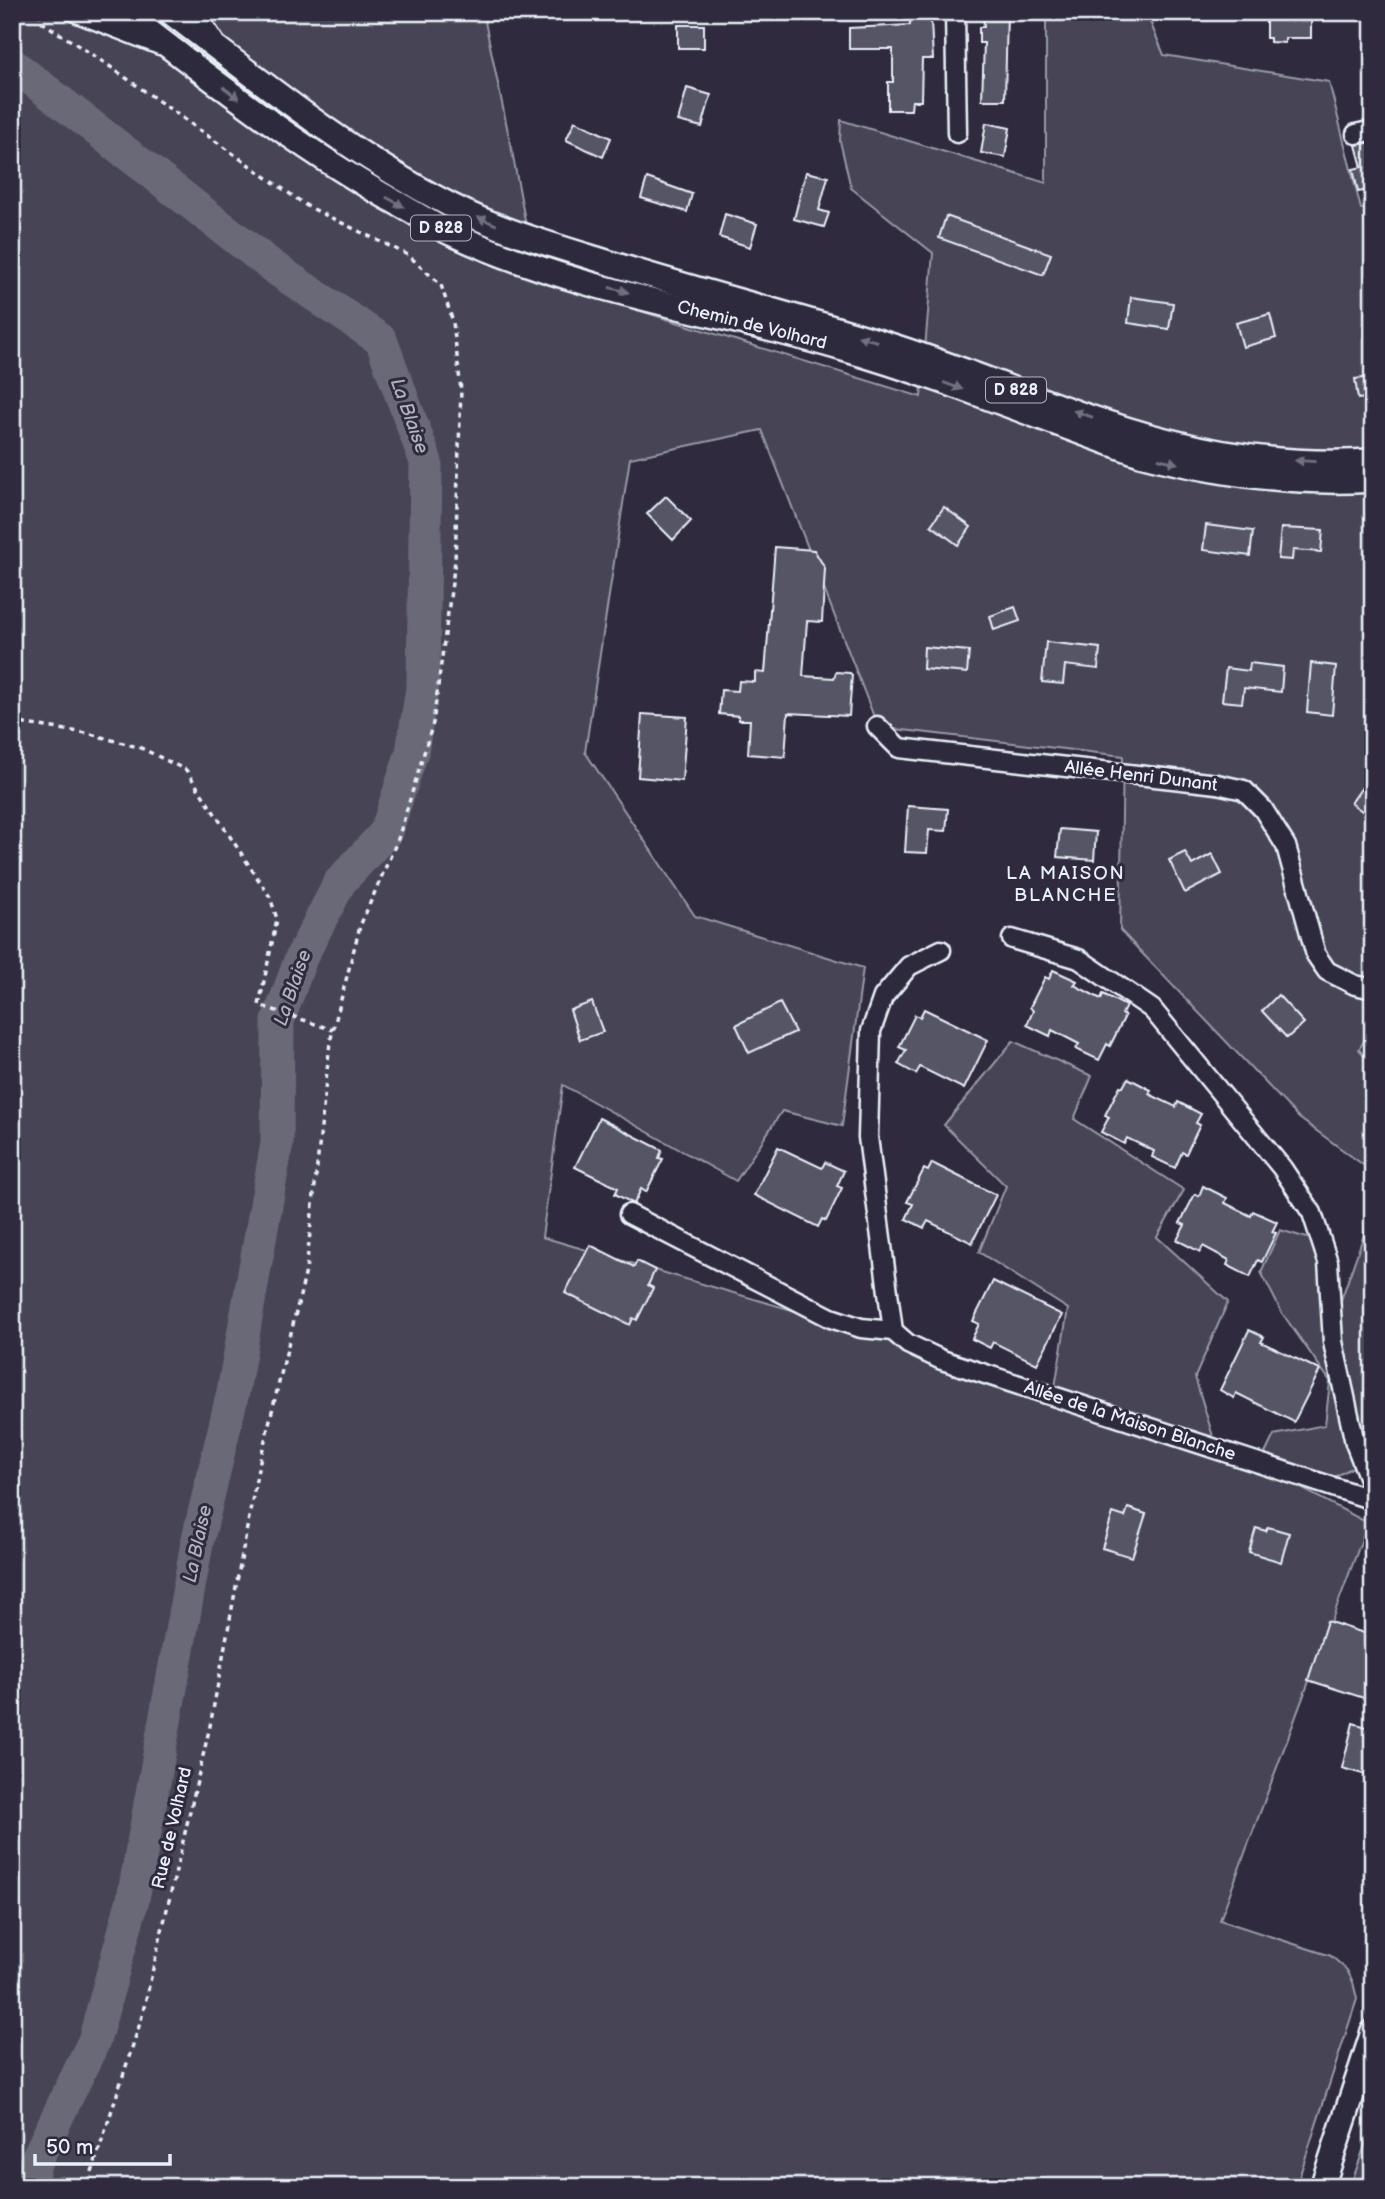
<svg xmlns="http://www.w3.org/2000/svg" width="1385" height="2199" font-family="'Balsamiq Sans',sans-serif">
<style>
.green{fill:#464455;stroke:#979aa6;stroke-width:2}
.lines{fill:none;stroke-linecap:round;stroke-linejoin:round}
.river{stroke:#696978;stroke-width:33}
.building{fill:#575565;stroke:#e8f1f8;stroke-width:2}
.minor-casing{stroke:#e8f1f8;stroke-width:23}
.major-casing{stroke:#e8f1f8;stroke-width:28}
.path{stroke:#e8f1f8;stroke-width:3.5;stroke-dasharray:5 5;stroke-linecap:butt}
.minor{stroke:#2f2a3d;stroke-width:18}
.major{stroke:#2f2a3d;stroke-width:23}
.oneway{fill:#70707e}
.labels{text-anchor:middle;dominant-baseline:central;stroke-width:6;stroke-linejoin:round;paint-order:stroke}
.shield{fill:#2f2a3d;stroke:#b0b5c0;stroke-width:2}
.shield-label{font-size:16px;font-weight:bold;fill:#e8f1f8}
.street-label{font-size:18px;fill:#e8f1f8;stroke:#2f2a3d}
.water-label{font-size:19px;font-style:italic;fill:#afb4be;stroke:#2f2a3d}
.neighbourhood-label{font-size:19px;letter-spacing:2px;fill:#e8f1f8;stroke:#2f2a3d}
</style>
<rect width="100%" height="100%" fill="#2f2a3d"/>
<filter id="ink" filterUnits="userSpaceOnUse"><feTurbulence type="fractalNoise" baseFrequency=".0143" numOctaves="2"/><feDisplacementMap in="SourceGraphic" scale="14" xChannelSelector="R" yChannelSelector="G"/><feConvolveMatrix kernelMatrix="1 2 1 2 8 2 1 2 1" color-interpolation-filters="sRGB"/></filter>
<g filter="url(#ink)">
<g class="green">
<path d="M12,12h471l29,139 24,128 385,118 12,-144 -82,-65 -11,-47 1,-21 205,63v-171h100l18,43 165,27 32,127 12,-1v819l-14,22 14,19v104l-74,-54 -179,-188 3,-174 -245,-29 -116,-297 -132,28 -45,294 110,164 168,52 -21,158 -60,-15 -46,70 -173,-96 -21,152 513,150 13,-78 -89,-57 27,-66 -62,-61 69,-84 79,35 -18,43 110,71 -27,47 71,65 -33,75 20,66 153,80 -148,397 111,36 16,14 6,12 4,17 -61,188h-1284z"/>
<path d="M1373,1209v243l-1,5 -43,23 -66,-22 11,-23 51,-10 5,-44 -48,-68 -21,-41 19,-42 34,10 13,65 13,-2z"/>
<path d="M1373,2123v64h-23z"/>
</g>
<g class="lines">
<path class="river" d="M12,64l261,203 108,73 45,122 -3,220 -11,70 -26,80 -46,50 -39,76 -23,63 -1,122 -44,249 -36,151 -64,356 -39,142 -59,122 -5,24"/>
</g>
<g class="building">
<path d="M983,12h24l-2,88h-23l2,-57h-5v-16h5z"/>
<path d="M1266,12h45v26h-26v5l-15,-1v-4h-4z"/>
<path d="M910,20l21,1 2,38h-11l-1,42h-9l-1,9h-23v-28h5v-33h-44v-21l61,-3z"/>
<rect x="678" y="25" width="26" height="23"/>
<path d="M687,88l24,7 -9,32 -24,-6z"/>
<path d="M575,121l36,17 -8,19 -37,-17z"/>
<path d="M986,123l24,5 -5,29 -24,-4z"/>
<path d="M1373,142v47l-15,3 -5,-23 9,-2 -6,-22z"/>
<path d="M806,172l22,5 -9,33 10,3 -5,14 -30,-8z"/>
<path d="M647,178l45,16 -5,18 -46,-14z"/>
<path d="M725,214l32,10 -7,23 -31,-10z"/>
<path d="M946,216l105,38 -8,21 -104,-37z"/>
<path d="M1131,297l42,6 -4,26 -41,-6z"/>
<path d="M1270,314l6,24 -33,9 -7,-24z"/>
<path d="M1373,377v20l-15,2 -3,-20z"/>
<path d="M666,496l25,25 -18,19 -26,-26z"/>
<path d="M944,507l27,20 -13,18 -27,-20z"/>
<path d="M1206,525l47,6 -3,25 -47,-6z"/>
<path d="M1281,528l42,2 -2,22 -28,-2 -1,10 -14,-1z"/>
<path d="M775,547l39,3 11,18 -3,54 -15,-1 -4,55 31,2 2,-6 14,1 2,2 -3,41 -61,-3 -3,44 -37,-3 2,-34h-11v-4l-20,-2 2,-24 17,1 1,-10 16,1v-10l10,1z"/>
<path d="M1015,607l5,14 -26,9 -4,-14z"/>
<path d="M1046,642l54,6 -2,21 -33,-4 -2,19 -21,-2z"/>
<path d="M924,647l45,4 -2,22 -44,-4z"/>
<path d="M1250,663l33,4 -2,25 -37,-4 -2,15 -20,-2 4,-33 23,3z"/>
<path d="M1311,663l25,3 -4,49 -25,-3z"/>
<path d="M642,714l45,3 -5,64 -44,-4z"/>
<path d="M1373,772v47l-22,-16z"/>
<path d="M908,806l40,3 -2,22 -17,-1 -2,23 -22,-1z"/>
<path d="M1060,829l36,3 -2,28 -37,-3z"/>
<path d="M1185,852l7,13 20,-11 10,20 -37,19 -16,-33z"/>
<path d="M1053,970l24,11 -3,4 27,14 2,-5 23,12 -4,8 3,2 -15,30 -3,-2 -8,16 -23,-11 3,-5 -27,-14 -2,6 -23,-11 6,-14 -3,-4 15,-30 4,2z"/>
<path d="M1278,995l26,28 -17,15 -25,-27z"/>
<path d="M592,1002l11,30 -23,8 -10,-30z"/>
<path d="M780,1003l15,29 -46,21 -13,-28z"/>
<path d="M924,1009l64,31 -24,49 -44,-22 -4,7 -18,-10 8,-14 -7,-3 16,-32 5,2z"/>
<path d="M1128,1078l23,12 -2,4 27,13 2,-5 23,12 -5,9 4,2 -14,29 -4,-2 -7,16 -23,-11 2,-6 -27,-13 -3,6 -23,-12 8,-15 -4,-2 15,-29 3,1z"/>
<path d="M599,1118l63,32 -3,8 4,1 -17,33 -5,-3 -7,15 -19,-10 3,-6 -43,-21z"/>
<path d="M778,1147l44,21 3,-6 19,9 -7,15 5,2 -16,33 -4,-2 -4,8 -64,-32z"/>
<path d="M932,1163l64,32 -24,48 -44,-22 -4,7 -18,-9 7,-15 -6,-2 17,-33 4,2z"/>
<path d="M1203,1186l24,12 -2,5 26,13 2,-5 24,11 -5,10 4,1 -14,29 -4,-2 -8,17 -23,-12 2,-5 -26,-14 -3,6 -23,-12 8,-15 -5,-2 15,-29 4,2z"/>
<path d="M590,1245l44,22 3,-6 18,9 -7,15 5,3 -16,32 -4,-2 -3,7 -65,-32z"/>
<path d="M993,1281l69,34 -25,49 -44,-22 -3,6 -18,-9 7,-15 -6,-3z"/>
<path d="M1249,1330l15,7 -3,5 59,28 -26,52 -58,-29 -2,5 -14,-8z"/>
<path d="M1128,1508l18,6 -14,43 -30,-9 11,-35 12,4z"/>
<path d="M1268,1527l21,6 -8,29 -32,-10 7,-24 10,3z"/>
<path d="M1327,1621l46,15v65l-65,-21z"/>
<path d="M1353,1723l20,6v48l-31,-9z"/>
</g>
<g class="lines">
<g class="minor-casing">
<g id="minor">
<path d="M75,12l85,33"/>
<path d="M195,12l19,29"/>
<path d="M955,12l2,121"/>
<path d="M1356,134l17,-4"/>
<path d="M877,726l22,22 318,36 27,6 19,19 23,37 30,109 11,16 28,14 18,4"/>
<path d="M1012,939l67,20 73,50 130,159 30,45 16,49 5,80 22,101 18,46"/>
<path d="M629,1214l202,104 30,10 32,3"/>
<path d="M893,1331l15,13 34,16 431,140"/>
<path d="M893,1331l-25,-194 3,-106 12,-34 26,-31 32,-16"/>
</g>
</g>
<g class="major-casing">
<g id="major">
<path d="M124,12c91,70 181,141 282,196 16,9 32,20 49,27 123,57 259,76 388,114 101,29 198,70 297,105 77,20 154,31 233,26"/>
<path d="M170,12c90,69 179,141 280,193 47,24 98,39 147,54 94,30 189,54 283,83 96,29 188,73 285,98 67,18 139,25 208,21"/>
<path d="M1322,2187l51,-155"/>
</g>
</g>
<g class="path">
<path d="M39,12l3,10 63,41 202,143 101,49 33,30 12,37 8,68 -6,171 -22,162 -35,116 -38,87 -30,116 -24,229 -48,198 -48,257 -69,294 -54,167"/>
<path d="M12,722l75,11 54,15 45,22 84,127 7,22 -18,86 74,25"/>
</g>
<use href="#minor" class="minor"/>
<use href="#major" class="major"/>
</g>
<defs><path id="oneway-solid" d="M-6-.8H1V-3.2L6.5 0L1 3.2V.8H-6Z" transform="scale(1.75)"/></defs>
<g class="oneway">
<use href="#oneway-solid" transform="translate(231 93) rotate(37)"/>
<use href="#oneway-solid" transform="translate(395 202) rotate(29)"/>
<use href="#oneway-solid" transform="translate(487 221) rotate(-157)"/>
<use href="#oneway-solid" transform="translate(619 290) rotate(15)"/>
<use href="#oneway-solid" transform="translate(868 339) rotate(-165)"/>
<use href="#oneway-solid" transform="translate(953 386) rotate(20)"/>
<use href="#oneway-solid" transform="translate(1083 414) rotate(-161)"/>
<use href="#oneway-solid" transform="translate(1168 461) rotate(15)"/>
<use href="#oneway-solid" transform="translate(1305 461) rotate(-177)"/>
</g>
</g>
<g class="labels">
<g class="shield">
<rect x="411" y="215.5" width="60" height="25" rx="5"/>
<rect x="986" y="377.5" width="60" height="25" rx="5"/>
</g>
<g class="shield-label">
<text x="441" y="228">D 828</text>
<text x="1016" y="390">D 828</text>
</g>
<g class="street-label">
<text transform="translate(752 325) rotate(14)">Chemin de Volhard</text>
<text transform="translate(1141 776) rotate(7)">Allée Henri Dunant</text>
<text transform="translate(1130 1421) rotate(18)">Allée de la Maison Blanche</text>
<text transform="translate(172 1828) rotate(-77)">Rue de Volhard</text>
</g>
<g class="water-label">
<text transform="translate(409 416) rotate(70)">La Blaise</text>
<text transform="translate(293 988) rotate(-71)">La Blaise</text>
<text transform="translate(198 1544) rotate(-78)">La Blaise</text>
</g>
<g class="neighbourhood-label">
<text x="1066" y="873">LA MAISON<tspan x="1066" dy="22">BLANCHE</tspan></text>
</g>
</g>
<rect width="1385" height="2199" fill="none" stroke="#2f2a3d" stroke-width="42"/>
<rect x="21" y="21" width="1343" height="2157" fill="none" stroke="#e8f1f8" stroke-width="2.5" filter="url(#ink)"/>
<path d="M35 2154v10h135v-10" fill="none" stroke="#e8f1f8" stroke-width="3.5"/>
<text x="46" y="2154" font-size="21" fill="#e8f1f8" stroke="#2f2a3d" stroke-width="5" paint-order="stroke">50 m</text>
</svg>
